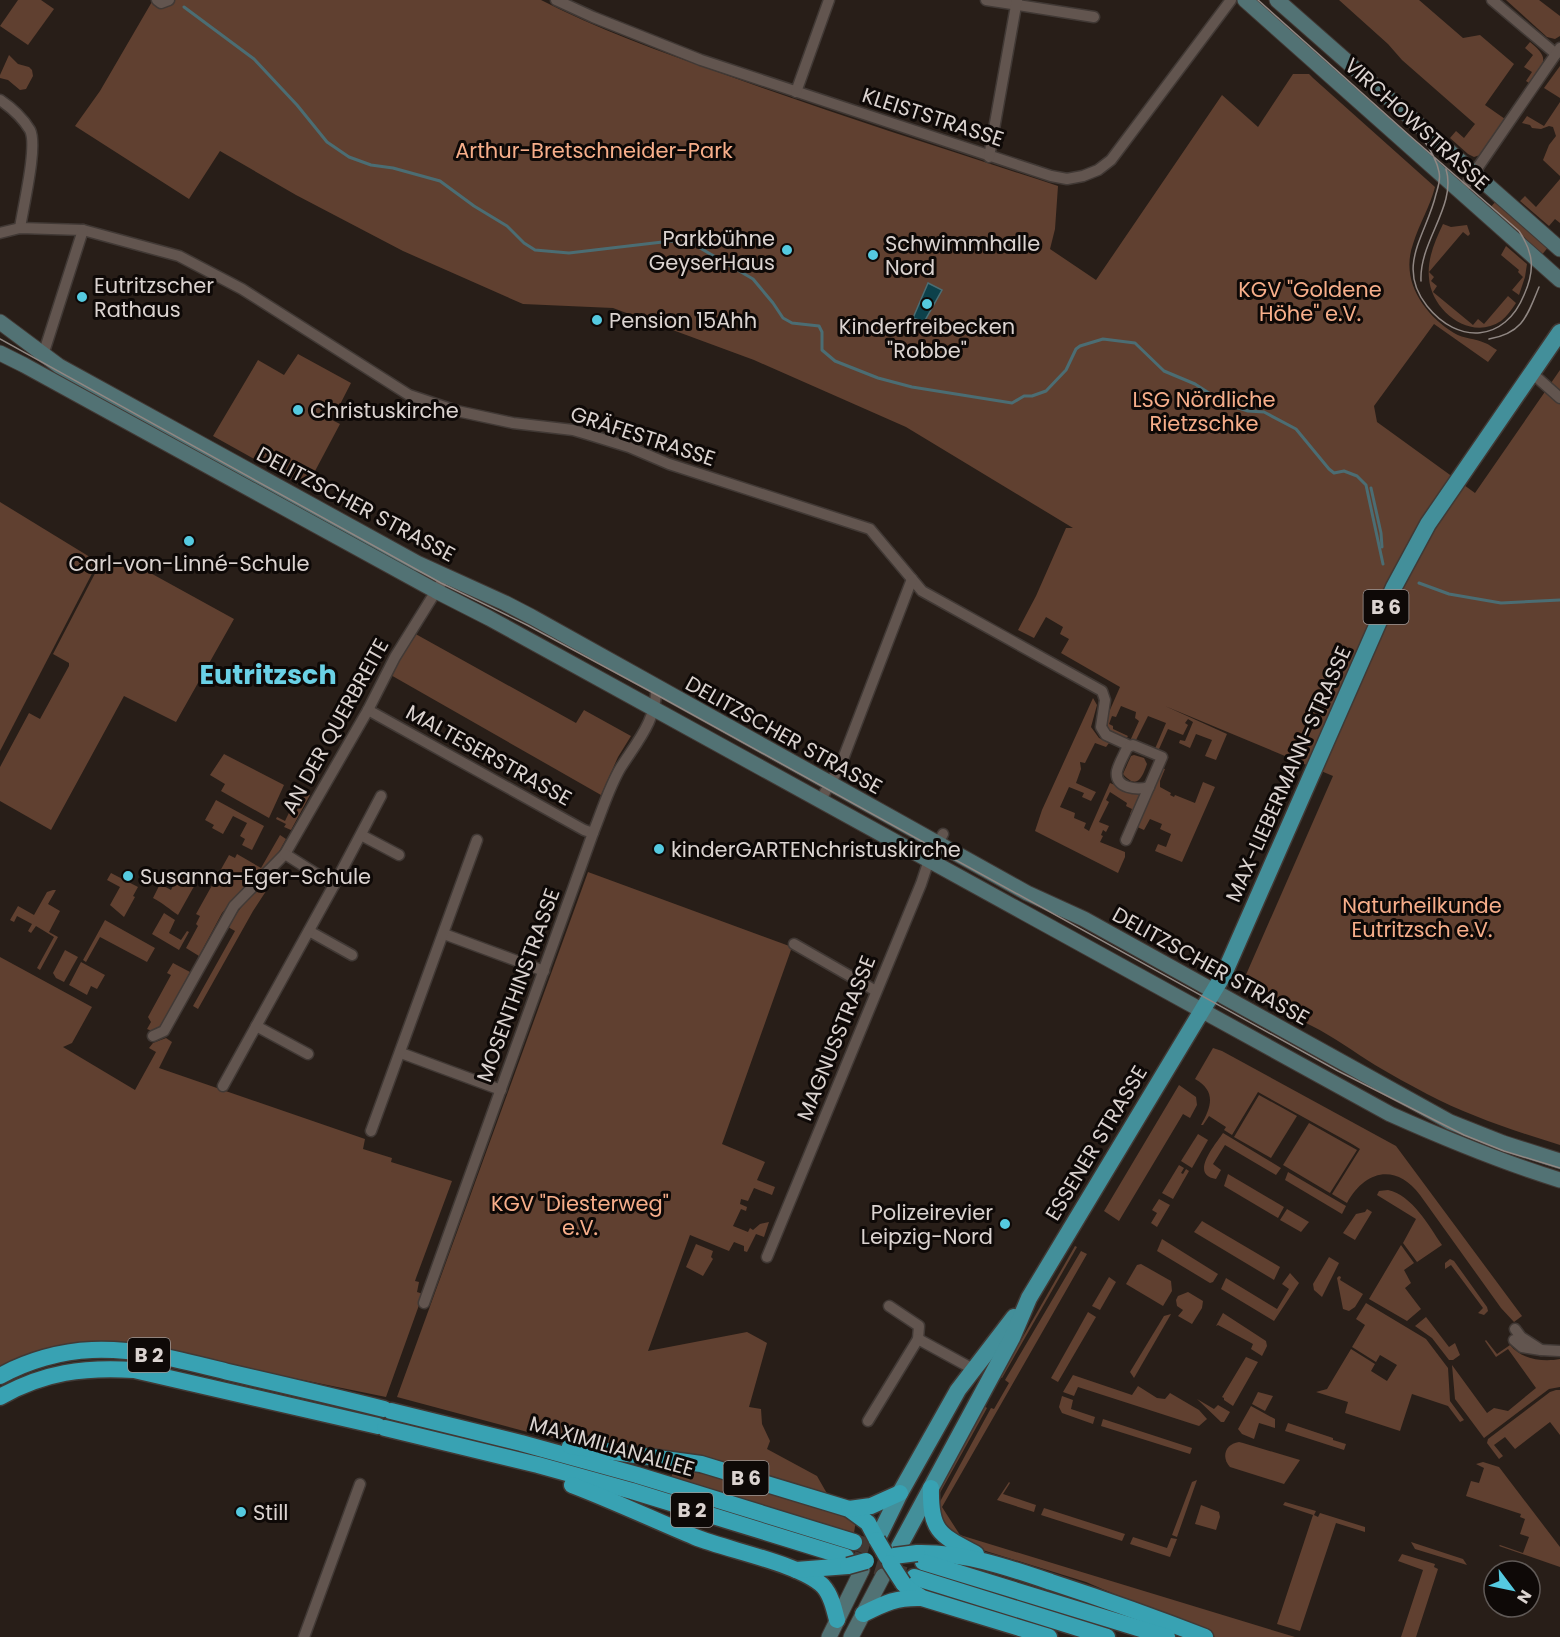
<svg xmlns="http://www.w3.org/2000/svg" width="1560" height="1637" font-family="Poppins,sans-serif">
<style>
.green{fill:#604030}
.water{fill:#0d414b;stroke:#4b6d73;stroke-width:1.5}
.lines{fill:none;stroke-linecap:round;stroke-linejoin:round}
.stream{stroke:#4b6d73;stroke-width:3}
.trunk-tunnel{stroke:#433934;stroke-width:16;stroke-dasharray:16 8;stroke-linecap:butt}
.minor-casing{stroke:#413935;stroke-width:13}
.secondary-casing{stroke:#413935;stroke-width:17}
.primary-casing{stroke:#413935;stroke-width:19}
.trunk-casing{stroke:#413935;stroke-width:19}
.minor{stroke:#62554f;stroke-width:10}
.secondary{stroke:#527274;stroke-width:15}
.primary{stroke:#438f9a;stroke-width:16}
.trunk{stroke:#38a2b3;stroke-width:16}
.tram{stroke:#908783;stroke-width:1.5}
.trunk-bridge-casing{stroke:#413935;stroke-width:19;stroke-linecap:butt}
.trunk-bridge{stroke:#38a2b3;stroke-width:16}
.poi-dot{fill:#55cae0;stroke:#0e0907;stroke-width:2}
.labels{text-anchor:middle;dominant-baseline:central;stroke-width:6;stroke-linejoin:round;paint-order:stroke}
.shield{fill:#0e0907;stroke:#9e9694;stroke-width:1.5}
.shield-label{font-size:20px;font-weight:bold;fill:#dbd3d0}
.street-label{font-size:21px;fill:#dbd3d0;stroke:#0e0907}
.park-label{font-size:21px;fill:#f7ae8a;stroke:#0e0907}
.poi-label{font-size:21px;fill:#dbd3d0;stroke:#0e0907;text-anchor:start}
.district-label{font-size:27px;font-weight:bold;fill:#6ad1e6;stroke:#0e0907}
</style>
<rect width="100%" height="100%" fill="#281e18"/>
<g class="green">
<path d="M18,0h23l13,9 -26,36 -28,-19z"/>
<path d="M153,0h388c56,29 118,51 177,72 112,41 227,77 340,114l-3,43 -5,20 46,31 126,-185 36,32 35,-53h16l4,4 122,109c-5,20 -16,37 -22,57 -13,37 11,70 41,89 10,6 21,5 31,10 4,1 8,5 12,7l-9,12 -54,-38 -60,82 3,16 98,71 85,-123v775c-45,-14 -91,-29 -133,-51 -17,-9 -35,-19 -52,-29 -21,-13 -41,-28 -63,-39 -17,-9 -69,-25 -67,-49l88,-201 -168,-70 62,28 -11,26 -11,-4 7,-16 -16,-6 -6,14 -11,-5 1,-3 5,1 8,-19 -5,-3 -3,4 3,2 -5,10 -15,-6 -9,20 10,9 -15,-7 12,-28 -18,-7 -12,24 9,4 -1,3 -14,-6 9,-20 -4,-3 1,-6 -15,-6 -5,11 -4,-1 -3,8 4,2v3l15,7 -2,3 -17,-8 -3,-12 14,-32 -59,-34 8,-14 -9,-5 3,-7 -17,-10 -12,21 -16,-8 18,-34 30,-68h7l-167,-101 -152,-67 -141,-52 -90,-4 -120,-53 -107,-56 -76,-44 -31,48 -114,-73 25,-35z"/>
<path d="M1339,0h80l44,38 17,-3 34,29 -29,41 20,14 -25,36 -6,2 -6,-3 -18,-16 6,-7 8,7 11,-14 -73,-64 -14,-16z"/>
<path d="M1506,0h33l21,16v20l-5,3 -8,-2z"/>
<path d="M1530,42c22,18 13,21 -1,41l-3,-2 6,-9 -8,-5 9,-12 -8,-7z"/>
<path d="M9,55l9,9 11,3 3,3 1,6 -7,13 -6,1 -12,-10 -8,-2v-3z"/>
<path d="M1560,66v32l-16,-10z"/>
<path d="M1560,102v74l-17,-16 6,-15 7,-9 -3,-9 -4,-1 -8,3 -9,-1 -2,-3 -8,-2 5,-7 17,10z"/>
<path d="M1560,179v44l-5,-4 -6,7 -29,-25 5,-5 11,11z"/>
<path d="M1497,200l52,46 -8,10 -53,-46z"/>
<path d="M1443,224l8,3 16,-2 3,9 -2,2 -5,-4 -34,40 5,5 -3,4 6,5 -4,6 40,33 5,-6 6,5 24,-28 8,7c-4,6 -9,13 -15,18 -31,21 -70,-11 -72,-43 -2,-19 6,-37 14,-54z"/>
<path d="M1506,246l21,18 -2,13 -6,18 -7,-5 11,-13 -5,-5 1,-2 -18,-15z"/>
<path d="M298,354l53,29 -19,37 8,4 -34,64 -93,-52 45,-76 26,15z"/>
<path d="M0,502l98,60 -98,189z"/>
<path d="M125,559l109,60 -58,103 -52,-26 -73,134 -51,-29v-34l29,-54 11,6 29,-53v-3l-16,-9 49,-94 18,7z"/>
<path d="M412,632l164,91 8,-13 47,26 -13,21 -17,38 -212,-121z"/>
<path d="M1093,698l4,7 -6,22 8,11 10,5 -3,4 -11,-4 -10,20 -5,-1 1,7 -5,14 20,9 -5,9 -9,-4 2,-4 -15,-6 -9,20 15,6 -1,5 12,5 -2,5 5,3 21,-48 32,13 -9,20 -3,-2 2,-5 -6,-3 1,-3 -17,-11 -4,8 3,2 -10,20 10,4 -3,6 -3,-2 -2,5 2,1 -3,6 25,10v5l-7,16 -83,-42 7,-21z"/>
<path d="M224,754l60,31 -15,33 -48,-27 4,-7 -15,-9z"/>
<path d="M1134,755l10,3 3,6c-5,14 -10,26 -24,10l8,-18z"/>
<path d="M1161,768l4,1 -5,12v6l11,6 -1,2 4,2 1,-2 20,8 8,-21 12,5 -33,75 -27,-11 3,-7 8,3 5,-13 -11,-5 2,-5 -12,-5 -6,11 -9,-4z"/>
<path d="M299,792l11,3 -19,35 -7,-3 2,-3 -10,-5 1,-2 8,4z"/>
<path d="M216,800l48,26 -12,24 -10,-5 3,-6 -5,-3 7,-13 -14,-7 -10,18 -11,-6 2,-3 -9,-5z"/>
<path d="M280,835l6,4 -11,20 -36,34 -17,20 -23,43 -13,-8 12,-22 -2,-2 4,-8 -4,-2 33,-59 6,3 2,-4 24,14z"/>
<path d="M588,872l204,75 -70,197 43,18 -8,18 18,7 -3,8 -18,-7 -6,13 -7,-2 -1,5 7,3 -1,4 -5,-2 -8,17 15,6 2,-4 3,2 7,-6 9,-2 -5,15 -8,-3 -9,18 -3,-1v-5l-10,-4 -5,9 -39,-16 -42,116 99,-19 20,11 -18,64 12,2 1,15 8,17 -3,8 50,27 12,21 -294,-63 -138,-37z"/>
<path d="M111,873l27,14 -5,9 2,1 -11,20 -14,-12 10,-18 -13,-7z"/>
<path d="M178,875l6,3 2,-3 11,6 -19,34c-9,-6 -15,-12 -25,-17l7,-14 11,6z"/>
<path d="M269,880l3,2 -19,29 -55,98 -5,-3 42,-75 -7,-4c11,-19 24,-34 41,-47z"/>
<path d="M53,890h3l-8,14 12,7 -11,21 9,5 -18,33 -3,-2 17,-31 -18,-11 -5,7 -3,-2 4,-7 -15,-8 -3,6 -4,-2 8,-14 16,9 13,-23z"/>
<path d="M164,913l11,7 -6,13 12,7 6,-9 2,1 -10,18 -27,-16z"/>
<path d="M105,920l50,28 -8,14 -47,-25 -14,25 -3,-2z"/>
<path d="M65,950l13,7 -14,25 -8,-4 -3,-5z"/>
<path d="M0,957l92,50 -20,36 -9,4 72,43 21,-38 -7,-4 4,-5 13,-5 6,4 -13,26 206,71 -2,10 29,9 -1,4 61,19 -36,97 -1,3 4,1 -2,10 6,2 -37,103 -234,-48 -152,20z"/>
<path d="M81,962l24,13 -8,14 -6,-3 -4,9 -18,-10z"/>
<path d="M173,963l17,9 -29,54 -3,4 -6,1 -5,-2 4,-7 -3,-5 23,-42 -4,-2z"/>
<path d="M1213,1048l9,3 174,95 126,170 -8,6 -13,-14 -81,-113c-24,-32 -55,-25 -73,8l-15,-9 28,-45 -8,-5 -94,-52 -26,43 -8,-5 2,-3 -17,-11 -6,9h-2c11,-19 15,-34 -6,-46z"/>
<path d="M1179,1085l17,12 1,8 -7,13 -7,-4 -64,107 -15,-10z"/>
<path d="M1259,1095l38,21 -26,42 -37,-21z"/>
<path d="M1309,1123l48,27 -27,43 -47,-28z"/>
<path d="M1223,1133l58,35 -5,7 -51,-30 -12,19 8,6 -5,9c-27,-4 -1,-34 7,-46z"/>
<path d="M1198,1134l10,6 -16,28 -11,-7z"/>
<path d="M1179,1165l5,3 -3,5 2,1 3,-5 3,2 -16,28 -11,-6z"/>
<path d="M1288,1172l58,34 -4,8 -57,-34z"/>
<path d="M1228,1174l56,33 -6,11 -54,-32z"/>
<path d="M1388,1190c24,5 41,36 54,55l-25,17 -14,-19 13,-24 -39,-24 2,-4z"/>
<path d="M1159,1199l11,6 -13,22 -6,-4 6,-10 -5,-3z"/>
<path d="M1287,1209l22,13 -8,10 -21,-12z"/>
<path d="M1367,1209l5,3 -17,28 -12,-7 13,-19 9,-2z"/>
<path d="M1202,1221l78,46 -6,13 -80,-48z"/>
<path d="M1162,1239l56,35 -5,8 -3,1 -53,-32z"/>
<path d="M696,1244l17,7 -2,6 2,2 -10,17 -17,-9z"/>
<path d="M1401,1245l13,18 -10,7 7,13 -6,5 16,21 -14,12 -38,-22z"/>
<path d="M1075,1246l2,1 -75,131 -2,-1z"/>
<path d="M1081,1251l6,3 -145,253 18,28 335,102h-80l-129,-55 -126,-39 -7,-3 -17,-31 55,-101 3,1 15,-26 -4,-3z"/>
<path d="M1329,1257l10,6 -17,34 -8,-7 -1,-6z"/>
<path d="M1450,1259l4,2 33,46 1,4 -4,4 -6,-2 5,-5 -32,-43 -6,4v-6z"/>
<path d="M1141,1264l30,17 1,10 -9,15 -37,-22 11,-19z"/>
<path d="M1290,1273l9,10 -25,38 -53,-32 5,-11 51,31 12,-20 -7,-5z"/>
<path d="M1339,1276l2,1 -1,3 23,14 -8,13 -6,4 -6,-2 -6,-31z"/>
<path d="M1109,1277l7,5 -16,28 -8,-4z"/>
<path d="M1188,1292l15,9 -1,7 -10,16 -14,-8 5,-6 -6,-4 -1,-6 2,-4z"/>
<path d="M1366,1303l60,36 22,29 2,33 14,19 -4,2 -12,-16 -36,-12 -12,37 -55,-18 3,-11 -32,-10 11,-3 24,-40 24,15 -4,7 16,10 10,-16 -17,-10 -4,7 -24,-15 13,-22 -9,-6z"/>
<path d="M1088,1312l8,5 -38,65 -7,-4z"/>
<path d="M1223,1313l43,28 1,5 -5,10 -11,-7 2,-5 -35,-19 -2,1z"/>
<path d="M1171,1314l-37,64 -4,-6 34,-56z"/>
<path d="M1426,1317l23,30 6,-4 5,12 -7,5h-4l-17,-22 -17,-12z"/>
<path d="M1486,1340l11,14 13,-9c12,15 34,17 50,14v28l-11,2 -65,49 -29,-39 -3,-34 35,48 7,-5 14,3 28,-23 -28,-39 -12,8 -11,-16z"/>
<path d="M1246,1357l12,5 -25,44 -9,-6v-2l-2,-1z"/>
<path d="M1073,1375l59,20 6,-9 19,12 8,1 5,-6 29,17 8,9 -8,7 -121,-39 -4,9 -11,-4z"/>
<path d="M1556,1390h4v45l-10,-13 -35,27 -10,-12 -11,8 9,11 -4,3 -12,-16 1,-4 62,-47z"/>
<path d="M1258,1392l15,4 -8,15 -13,-7z"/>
<path d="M1062,1396l11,4 -2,9 24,8 -2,7 -31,-11 -3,-6z"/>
<path d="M1197,1399l17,10 4,-4 12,7 -6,10h-3z"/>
<path d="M984,1406l3,2 -51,92 3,-11z"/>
<path d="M1251,1406l24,13v9l-16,-5 -5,16 -12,-5 -4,-5z"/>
<path d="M1103,1419l89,29 -2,6 -89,-28z"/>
<path d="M1288,1423l45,15v2l13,4 -2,6 -59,-19z"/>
<path d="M1239,1442l4,1 57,17 -16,24 -54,-17c-9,-10 -5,-23 9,-25z"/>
<path d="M1483,1462l16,5 61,80v20l-61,-21 1,-1 23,8 6,-16 -9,-3 5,-15 -5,-2 1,-3 -55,-18 5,-15 8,2 5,-15 -8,-4z"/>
<path d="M677,1469l32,6 137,41 10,4 -2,13 -183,-55 2,-6z"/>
<path d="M1197,1480l-20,57 -5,-2 20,-53z"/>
<path d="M1009,1482l1,1 -7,11 33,11 -2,7 -37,-12z"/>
<path d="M1285,1502l31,9 -2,4 4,2 2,-4 45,14v5l-29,-9 -36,108 -23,-7 36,-109 -30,-10z"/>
<path d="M1201,1505l18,7 1,5 -4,13 -21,-6z"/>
<path d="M1044,1508l81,26 -3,7 -81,-26z"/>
<path d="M1133,1537l34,11 4,-10 6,1 -7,18 -40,-13z"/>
<path d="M1411,1542l52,17 4,6 -52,-16z"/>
<path d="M1402,1554l33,10 -1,3 4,2 -22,68h-15l22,-67 -25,-9z"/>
</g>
<path class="water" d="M928,283l14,7 -18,32 -11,-4z"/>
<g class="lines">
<g class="stream">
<path d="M184,7l70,52 43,46 30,37 22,15 22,8 22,3 47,13 34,25 33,20 17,17 11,7 34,3 102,-12 24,4 58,34 20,24 10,15 9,5 27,3 3,6v18l13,11 43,17 34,9 100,16 12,-7h8l14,-5 20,-21 10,-21 4,-3 23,-7 32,4 29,28 31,13 31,20 22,7 16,1 32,17 33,40 5,4 10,-2 13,5 9,9 17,79"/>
<path d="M1371,488l10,45 1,14"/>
<path d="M1419,583l30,11 52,9 59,-3"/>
</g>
<g class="trunk-tunnel">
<path d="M854,1542l39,11"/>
<path d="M853,1559l52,16"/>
</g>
<g class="minor-casing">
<g id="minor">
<path d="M157,0l4,3 8,-3"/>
<path d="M556,0l37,17 108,43 350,116 16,3 16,-3 15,-6 13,-10 120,-160"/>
<path d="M986,0l108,17"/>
<path d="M1492,0l64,54"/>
<path d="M796,92l33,-92"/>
<path d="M0,100c12,8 22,17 30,30 8,16 -7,77 -10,98"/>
<path d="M989,157l28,-157"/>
<path d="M1461,192l99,-144"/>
<path d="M0,233l20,-5 63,2 96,26 63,33 167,106 48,16 56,12 60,7 17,5 39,12 40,17 201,65 52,62 180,100 3,9 -4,27 5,8 24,11 -3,2c-3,7 -8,15 -10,23 -3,18 21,19 32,16"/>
<path d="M43,355l40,-125"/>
<path d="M1532,373l28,25"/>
<path d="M368,710l216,120 9,3"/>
<path d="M820,801l21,-37 71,-185"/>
<path d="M361,835l38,20"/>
<path d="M1126,840l36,-83 -29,-12 -3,1"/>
<path d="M334,885l47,-89"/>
<path d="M309,931l43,24"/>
<path d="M444,934l100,37"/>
<path d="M794,944l82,47"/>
<path d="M256,1026l52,28"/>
<path d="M153,1036l11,-5 70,-125 51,-52 83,-144 27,-53 51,-82"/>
<path d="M401,1053l100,37"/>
<path d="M223,1086l111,-201 -49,-31"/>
<path d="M371,1131l106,-291"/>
<path d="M767,1257l154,-373 8,-24 14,-26"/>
<path d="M424,1303l169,-470c9,-22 16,-46 28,-66 16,-25 37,-49 35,-81"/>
<path d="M889,1306l30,20 -1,13"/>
<path d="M1514,1340l8,7 19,3 -20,-13 -6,-8"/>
<path d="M1541,1350l19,1"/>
<path d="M868,1421l50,-82 55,30"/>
<path d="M304,1637l56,-153"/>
</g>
</g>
<g class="secondary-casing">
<g id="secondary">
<path d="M1245,0l315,280"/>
<path d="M1277,0l283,249"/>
<path d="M0,322l59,44 358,197 88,40 27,14 495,276 57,26 366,203 53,21 57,18"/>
<path d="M0,353l24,12 412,226 53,27 901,496c56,25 111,48 170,66"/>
<path d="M829,1637l33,-67"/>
<path d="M851,1637l32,-61"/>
</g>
</g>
<g class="primary-casing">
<g id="primary">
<path d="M877,1540l23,-47 58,-103 56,-73"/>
<path d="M899,1547l113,-209 17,-40 195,-324 170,-387 34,-63 132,-192"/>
</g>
</g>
<g class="trunk-casing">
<g id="trunk">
<path d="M0,1376c27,-15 61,-25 92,-26 45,-2 92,11 136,22 52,12 104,24 156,37"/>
<path d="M0,1397c44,-25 84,-30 134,-27l244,56"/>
<path d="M391,1411l130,32 116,32 217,67"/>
<path d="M385,1428l153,37 94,26 214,66"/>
<path d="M570,1446l131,18 148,45 19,14 9,17"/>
<path d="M572,1485c42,16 82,35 123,52 32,13 106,27 128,49 8,9 11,22 14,34"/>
<path d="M931,1488c-1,44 9,47 45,66"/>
<path d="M849,1509l22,-3 29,-13"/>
<path d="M917,1553c47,-1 90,14 134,29 52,17 103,35 154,55"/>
<path d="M923,1562l244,75"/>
<path d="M796,1570l52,-4"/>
<path d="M914,1577l193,60"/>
<path d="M903,1583l7,7 12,8 127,39"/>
<path d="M863,1614c22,-11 34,-17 59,-16"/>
</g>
</g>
<use href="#minor" class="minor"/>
<use href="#secondary" class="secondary"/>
<use href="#primary" class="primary"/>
<use href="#trunk" class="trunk"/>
<g class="tram">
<path d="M1258,0l152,136 109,95c15,22 16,40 5,64 -19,47 -66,50 -97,11 -32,-40 0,-72 9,-112 2,-7 5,-14 3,-22 -2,-12 -9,-23 -16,-33"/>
<path d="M1421,281c-2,-40 36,-75 25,-112"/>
<path d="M0,339l441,244 86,42 130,70 681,376 126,64 40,16 56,17"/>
<path d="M1489,339c34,-6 38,-23 50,-52"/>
</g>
<g class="trunk-bridge-casing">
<g id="trunk-bridge">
<path d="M877,1540l10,17"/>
<path d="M894,1556l23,-3"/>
<path d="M890,1563l13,20"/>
<path d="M848,1566l18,-5"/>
</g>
</g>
<use href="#trunk-bridge" class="trunk-bridge"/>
</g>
<g class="poi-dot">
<circle cx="787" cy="250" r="6"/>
<circle cx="873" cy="255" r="6"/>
<circle cx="82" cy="297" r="6"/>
<circle cx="927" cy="304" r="6"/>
<circle cx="597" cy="320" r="6"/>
<circle cx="298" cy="410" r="6"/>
<circle cx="189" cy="541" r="6"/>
<circle cx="659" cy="849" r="6"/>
<circle cx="128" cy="876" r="6"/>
<circle cx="1005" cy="1224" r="6"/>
<circle cx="241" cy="1512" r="6"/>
</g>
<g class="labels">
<g class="shield">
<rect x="1363.5" y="590" width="45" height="34" rx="4.5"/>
<rect x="128" y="1338" width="42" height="34" rx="4.5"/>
<rect x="723.5" y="1461" width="45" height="34" rx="4.5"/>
<rect x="671" y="1493" width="42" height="34" rx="4.5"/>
</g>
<g class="shield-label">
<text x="1386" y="607">B 6</text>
<text x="149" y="1355">B 2</text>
<text x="746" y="1478">B 6</text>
<text x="692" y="1510">B 2</text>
</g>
<g class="street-label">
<text transform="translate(933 117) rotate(18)">KLEISTSTRASSE</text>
<text transform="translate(1417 124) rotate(42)">VIRCHOWSTRASSE</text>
<text transform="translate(643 436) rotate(18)">GRÄFESTRASSE</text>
<text transform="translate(356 504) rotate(28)">DELITZSCHER STRASSE</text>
<text transform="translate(335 726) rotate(-61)">AN DER QUERBREITE</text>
<text transform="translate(784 735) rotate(29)">DELITZSCHER STRASSE</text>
<text transform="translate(489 755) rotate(29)">MALTESERSTRASSE</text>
<text transform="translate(1288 774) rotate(-66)">MAX-LIEBERMANN-STRASSE</text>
<text transform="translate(1211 966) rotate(29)">DELITZSCHER STRASSE</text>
<text transform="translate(518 985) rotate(-70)">MOSENTHINSTRASSE</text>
<text transform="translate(836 1038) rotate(-68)">MAGNUSSTRASSE</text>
<text transform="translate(1096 1143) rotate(-59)">ESSENER STRASSE</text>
<text transform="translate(612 1446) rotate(16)">MAXIMILIANALLEE</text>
</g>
<g class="park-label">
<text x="594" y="150">Arthur-Bretschneider-Park</text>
<text x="1310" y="289">KGV "Goldene<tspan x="1310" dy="24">Höhe" e.V.</tspan></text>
<text x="1204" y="399">LSG Nördliche<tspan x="1204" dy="24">Rietzschke</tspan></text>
<text x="1422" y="905">Naturheilkunde<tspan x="1422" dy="24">Eutritzsch e.V.</tspan></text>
<text x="580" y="1203">KGV "Diesterweg"<tspan x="580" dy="24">e.V.</tspan></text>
</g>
<g class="poi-label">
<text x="775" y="238" text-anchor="end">Parkbühne<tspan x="775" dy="24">GeyserHaus</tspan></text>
<text x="885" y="243">Schwimmhalle<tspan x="885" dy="24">Nord</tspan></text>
<text x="94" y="285">Eutritzscher<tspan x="94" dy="24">Rathaus</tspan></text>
<text x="609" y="320">Pension 15Ahh</text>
<text x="927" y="326" text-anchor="middle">Kinderfreibecken<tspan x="927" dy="24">"Robbe"</tspan></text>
<text x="310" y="410">Christuskirche</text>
<text x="189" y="563" text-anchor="middle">Carl-von-Linné-Schule</text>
<text x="671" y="849">kinderGARTENchristuskirche</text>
<text x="140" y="876">Susanna-Eger-Schule</text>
<text x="993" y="1212" text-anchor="end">Polizeirevier<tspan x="993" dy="24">Leipzig-Nord</tspan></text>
<text x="253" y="1512">Still</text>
</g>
<g class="district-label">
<text x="268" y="674">Eutritzsch</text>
</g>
</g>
<g transform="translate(1512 1589) rotate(122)"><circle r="28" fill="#0e0907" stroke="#605a57" stroke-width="1.5"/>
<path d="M0-4.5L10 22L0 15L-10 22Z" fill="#55cae0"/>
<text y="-9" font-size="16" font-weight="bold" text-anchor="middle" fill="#dbd3d0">N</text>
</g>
</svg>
